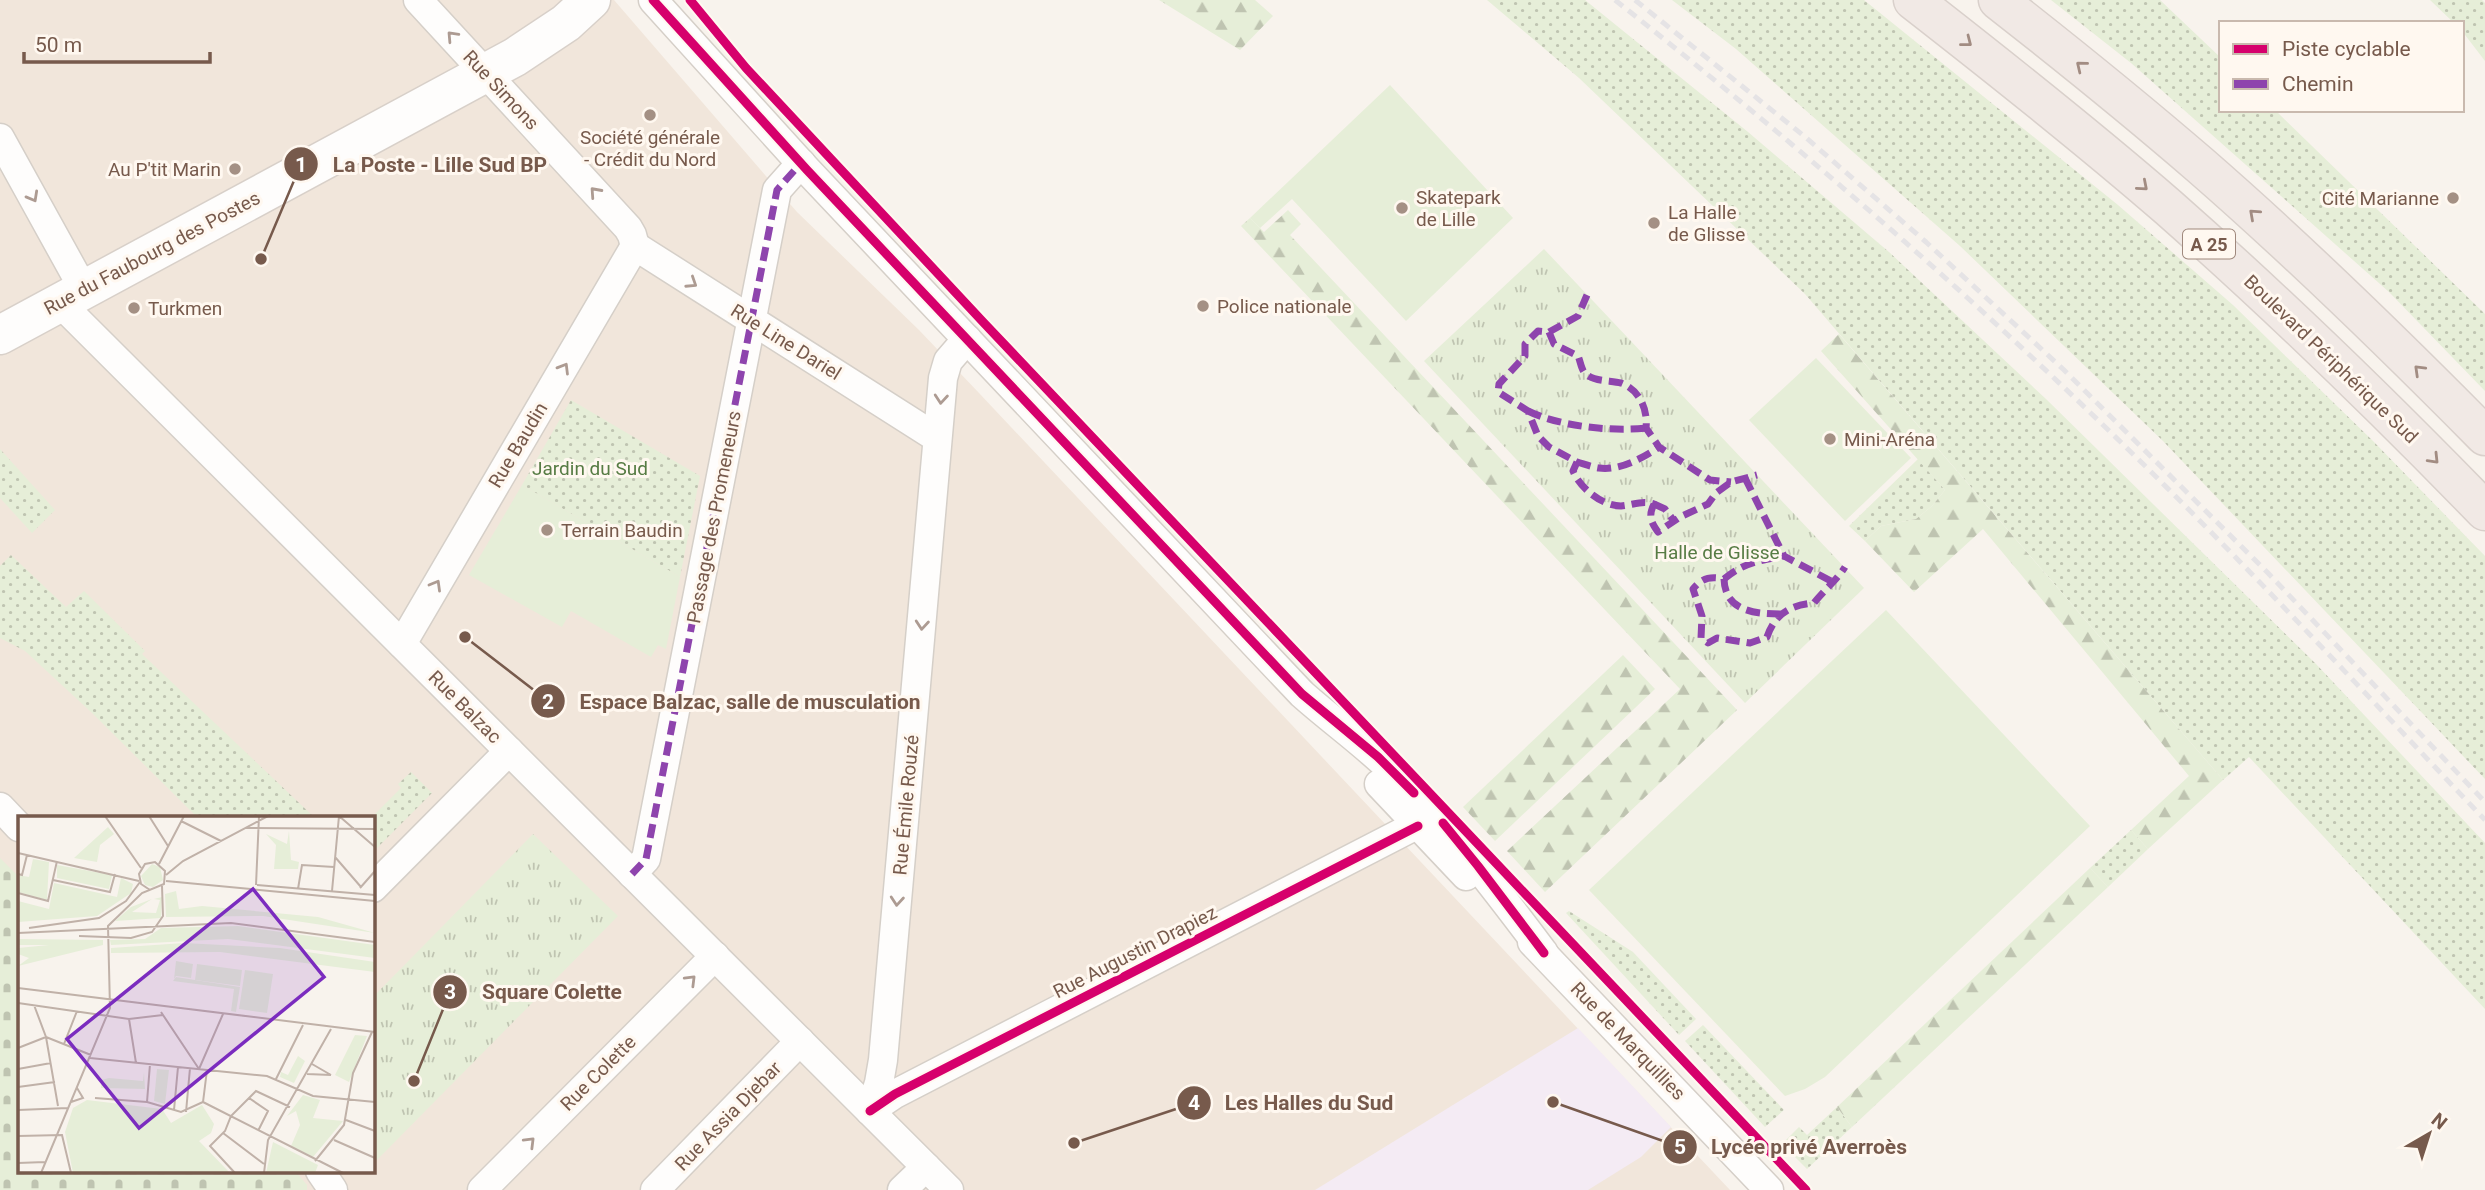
<svg xmlns="http://www.w3.org/2000/svg" width="2485" height="1190" font-family="Roboto,sans-serif">
<style>
.residential{fill:#f1e6db;fill-rule:evenodd}
.education{fill:#f4ebf4}
.grass{fill:url(#grass-dots)}
.forest{fill:url(#forest-firs)}
.cemetery{fill:url(#cemetery-stones)}
.park{fill:url(#park-tufts)}
.pitch{fill:#e6eed8}
.lines{fill:none;stroke-linecap:round;stroke-linejoin:round}
.street-casing{stroke:#d5cfc8;stroke-width:31}
.secondary-casing{stroke:#d8d0c9;stroke-width:41}
.highway-casing{stroke:#d9d0cb;stroke-width:41}
.street{stroke:#fefdfc;stroke-width:28}
.secondary{stroke:#fefdfc;stroke-width:38}
.highway{stroke:#f1e9e5;stroke-width:38}
.rail{stroke:#e5e3e5;stroke-width:5;stroke-dasharray:10 7;stroke-linecap:butt}
.quiet{stroke:#8e44ad;stroke-width:7;stroke-dasharray:14 7;stroke-linecap:butt}
.cycleway-casing{stroke:#fff8f0;stroke-width:13}
.cycleway{stroke:#d6006c;stroke-width:9}
.oneway{stroke:#ad9b92}
.oneway2{stroke:#a28c82}
.poi-dot{fill:#a49084;stroke:#fff8f0;stroke-width:2.5}
.labels{text-anchor:middle;dominant-baseline:central;stroke-width:6;stroke-linejoin:round;paint-order:stroke}
.shield{fill:#fff8f0;stroke:#a0897d;stroke-width:2}
.shield-label{font-size:18px;font-weight:bold;fill:#775a4c}
.street-label{font-size:19px;fill:#775a4c;stroke:#fff8f0}
.poi-label{font-size:19px;fill:#775a4c;stroke:#fff8f0;text-anchor:start}
.park-label{font-size:19px;fill:#577c44;stroke:#fff8f0}
.inset-road{fill:none;stroke:#c0b1a8;stroke-width:2}
.view{fill:#7b2cbf;fill-opacity:0.15;stroke:#7b2cbf;stroke-width:3.5}
.inset-edge{fill:none;stroke:#775a4c;stroke-width:3.5}
.leader{fill:none;stroke:#775a4c;stroke-width:2.5}
.callout-dot{fill:#775a4c;stroke:#fff8f0;stroke-width:2.5}
.mark-label{font-size:21px;text-anchor:middle;font-weight:bold;fill:#fff}
.callout-label{font-size:21px;text-anchor:middle;font-weight:bold;fill:#775a4c;stroke:#fff8f0;stroke-width:6;stroke-linejoin:round;paint-order:stroke}
</style>
<defs>
<pattern id="grass-dots" width="8" height="8" patternUnits="userSpaceOnUse" patternTransform="scale(1.75)"><rect width="8" height="8" fill="#e6eed8"/><path d="M2 2h.1M6 6h.1" fill="none" stroke="#bfc4b1" stroke-width="1.8" stroke-linecap="round"/></pattern>
<pattern id="forest-firs" width="22" height="20" patternUnits="userSpaceOnUse" patternTransform="scale(1.75)"><rect width="22" height="20" fill="#e6eed8"/><path d="M5 1l3.5 6h-7zM16 11l3.5 6h-7z" fill="#bfc4b1"/></pattern>
<pattern id="cemetery-stones" width="16" height="16" patternUnits="userSpaceOnUse" patternTransform="scale(1.75)"><rect width="16" height="16" fill="#e6eed8"/><path d="M2 7V4a2 2 0 0 1 4 0v3zM10 15v-3a2 2 0 0 1 4 0v3z" fill="#bfc4b1"/></pattern>
<pattern id="park-tufts" width="24" height="20" patternUnits="userSpaceOnUse" patternTransform="scale(1.75)"><rect width="24" height="20" fill="#e6eed8"/><path d="M3 7l-1-3M5 7V3M7 7l1-3M15 17l-1-3M17 17v-4M19 17l1-3" fill="none" stroke="#bfc4b1"/></pattern>
</defs>
<rect width="100%" height="100%" fill="#f8f3ed"/>
<path class="residential" d="M0,0h614l183,212 122,118 60,63 751,797h-1730zM19,817h354v354h-354z"/>
<path class="education" d="M1578,1028l93,99 -30,30 -53,33h-273z"/>
<g class="grass">
<path d="M1487,0h98l163,132 141,120 157,147 270,265 169,179v166l-236,-252 -26,23 -418,-486 -226,-216z"/>
<path d="M1672,0h192l254,205 115,100 140,136 112,115v223l-322,-338 -203,-195 -224,-197z"/>
<path d="M2051,0h109l61,58v52h54l210,204v77l-96,-99 -258,-229z"/>
<path d="M2430,0h52l3,3v58l-23,-30v-8h-8z"/>
<path d="M571,400l129,76 -20,101 -158,-92z"/>
<path d="M0,449l55,61 -23,23 -32,-35z"/>
<path d="M1918,459l27,31 -13,16 -16,13 -35,7 -16,15 -16,-15z"/>
<path d="M11,555l55,52 18,-16 61,60 -3,3 172,163h-117l-106,-105 -66,-61 -25,-13v-72z"/>
<path d="M411,772l21,21 -59,59 -1,-35 29,-29 -3,-4z"/>
<path d="M2131,830l17,19 -40,38 -18,-19z"/>
<path d="M1569,911l64,41 63,67 -17,16 -113,-122z"/>
<path d="M1703,1025l81,85 -19,17 -80,-86z"/>
<path d="M1837,1107l15,20 -45,42 -25,-25 17,-17 8,8z"/>
</g>
<g class="forest">
<path d="M1159,0h96l18,16 -33,34z"/>
<path d="M1288,210l13,14 -11,11 447,475 -192,182 -38,-41 173,-162 -439,-463 9,-8 14,14z"/>
<path d="M1839,334l384,446 -75,69 -17,-19 58,-54 -206,-247 -69,63 -49,-51 16,-15 35,-7 16,-13 13,-16 -124,-139z"/>
<path d="M1623,655l32,34 -160,152 -32,-34z"/>
<path d="M2090,868l18,19 -256,240 -15,-20z"/>
</g>
<path class="cemetery" d="M0,858l19,19v294h276l12,14v5h-307z"/>
<g class="park">
<path d="M1544,249l320,339 -119,115 -321,-342z"/>
<path d="M533,834l85,82 -245,248v-167z"/>
</g>
<g class="pitch">
<path d="M1390,85l123,133 -107,103 -114,-122 -32,29 -10,-10z"/>
<path d="M1816,358l95,100 -66,63 -96,-101z"/>
<path d="M522,485l158,92 -14,72 -8,-4 -7,12 -80,-46 -9,16 -93,-52z"/>
<path d="M1886,610l204,216 -265,251 -20,12 -20,7 -196,-206z"/>
</g>
<g class="lines">
<g class="street-casing">
<g id="street">
<path d="M418,0l210,228 4,7 3,11"/>
<path d="M653,0l154,170 495,524c28,25 59,47 86,73 59,57 107,121 156,186"/>
<path d="M0,138l84,152"/>
<path d="M635,246l302,192"/>
<path d="M60,303l889,887"/>
<path d="M402,644l233,-398"/>
<path d="M1379,784l87,92"/>
<path d="M0,807l19,20"/>
<path d="M632,874l14,-15 131,-669 24,-27"/>
<path d="M373,888l136,-137"/>
<path d="M1532,942l237,248"/>
<path d="M870,1111l9,-28 4,-23 60,-682 5,-17 19,-22"/>
<path d="M870,1111l25,-17 537,-277"/>
<path d="M320,1171l13,19"/>
<path d="M482,1190l233,-234"/>
<path d="M655,1190l145,-149"/>
<path d="M902,1190l24,-23"/>
</g>
</g>
<g class="secondary-casing">
<path id="secondary" d="M0,335l515,-278 51,-34 25,-23"/>
</g>
<g class="highway-casing">
<g id="highway">
<path d="M1913,0c86,67 172,135 255,207 110,97 215,199 317,304"/>
<path d="M1998,0c69,54 136,108 202,165 99,86 193,178 285,271"/>
</g>
</g>
<use href="#street" class="street"/>
<use href="#secondary" class="secondary"/>
<use href="#highway" class="highway"/>
<g class="rail">
<path d="M1615,0c168,133 331,273 485,422 133,128 258,264 385,398"/>
<path d="M1635,0l169,136 122,106 138,128 204,203 217,229"/>
</g>
<g class="quiet">
<path d="M1587,295l-9,21 -29,16 -11,-1 -13,13v12l-26,28 -1,8 30,19 10,25 11,11 28,15 -4,9c7,17 29,35 48,35 12,-1 21,-6 33,-2 -6,12 -3,18 4,28l22,-15 28,-13 8,-11 15,-11 26,-7"/>
<path d="M1549,332l5,12 24,12c2,4 3,12 6,16 8,10 26,8 37,11 19,7 27,27 25,45l13,19 51,33 21,2"/>
<path d="M1528,411c30,15 84,21 118,17"/>
<path d="M1577,462c7,2 15,5 22,6 20,3 44,-10 60,-21"/>
<path d="M1745,478l39,78 47,25"/>
<path d="M1654,504l11,5 9,12"/>
<path d="M1724,579c21,-17 34,-18 60,-23"/>
<path d="M1781,614c-27,0 -56,-3 -57,-35 -14,-3 -22,-1 -31,10l9,27 -1,22 7,5 9,-5 33,5 17,-6c8,-23 23,-32 47,-34 10,-13 23,-23 31,-36"/>
<path d="M632,874l14,-15 131,-669 24,-27"/>
</g>
<g class="cycleway-casing">
<g id="cycleway">
<path d="M653,0l154,170 495,524 76,63 36,36"/>
<path d="M690,0l56,68 238,255 822,867"/>
<path d="M1443,823l35,43 66,87"/>
<path d="M870,1111l25,-17 523,-268"/>
</g>
</g>
<use href="#cycleway" class="cycleway"/>
</g>
<defs><path id="oneway-chevron" d="M-2-3.5L2.5 0L-2 3.5" fill="none" stroke-width="1.6" stroke-linecap="round" stroke-linejoin="round" transform="scale(1.75)"/></defs>
<g class="oneway">
<use href="#oneway-chevron" transform="translate(452 36) rotate(-133)"/>
<use href="#oneway-chevron" transform="translate(595 192) rotate(-132)"/>
<use href="#oneway-chevron" transform="translate(33 197) rotate(61)"/>
<use href="#oneway-chevron" transform="translate(692 283) rotate(33)"/>
<use href="#oneway-chevron" transform="translate(564 368) rotate(-59)"/>
<use href="#oneway-chevron" transform="translate(941 399) rotate(95)"/>
<use href="#oneway-chevron" transform="translate(436 585) rotate(-60)"/>
<use href="#oneway-chevron" transform="translate(922 625) rotate(95)"/>
<use href="#oneway-chevron" transform="translate(897 901) rotate(95)"/>
<use href="#oneway-chevron" transform="translate(691 980) rotate(-45)"/>
<use href="#oneway-chevron" transform="translate(530 1142) rotate(-45)"/>
</g>
<g class="oneway2">
<use href="#oneway-chevron" transform="translate(1967 42) rotate(38)"/>
<use href="#oneway-chevron" transform="translate(2081 66) rotate(-141)"/>
<use href="#oneway-chevron" transform="translate(2143 186) rotate(41)"/>
<use href="#oneway-chevron" transform="translate(2254 214) rotate(-138)"/>
<use href="#oneway-chevron" transform="translate(2419 370) rotate(-136)"/>
<use href="#oneway-chevron" transform="translate(2434 459) rotate(46)"/>
</g>
<g class="poi-dot">
<circle cx="650" cy="115" r="7"/>
<circle cx="235" cy="169" r="7"/>
<circle cx="2453" cy="198" r="7"/>
<circle cx="1402" cy="208" r="7"/>
<circle cx="1654" cy="223" r="7"/>
<circle cx="1203" cy="306" r="7"/>
<circle cx="134" cy="308" r="7"/>
<circle cx="1830" cy="439" r="7"/>
<circle cx="547" cy="530" r="7"/>
</g>
<g class="labels">
<rect class="shield" x="2183" y="229.5" width="52" height="29" rx="5"/>
<g class="shield-label">
<text x="2209" y="244">A 25</text>
</g>
<g class="street-label">
<text transform="translate(501 90) rotate(47)">Rue Simons</text>
<text transform="translate(152 253) rotate(-28)">Rue du Faubourg des Postes</text>
<text transform="translate(786 342) rotate(32)">Rue Line Dariel</text>
<text transform="translate(2331 359) rotate(44)">Boulevard Périphérique Sud</text>
<text transform="translate(518 445) rotate(-59)">Rue Baudin</text>
<text transform="translate(714 517) rotate(-79)">Passage des Promeneurs</text>
<text transform="translate(465 707) rotate(45)">Rue Balzac</text>
<text transform="translate(906 805) rotate(-85)">Rue Émile Rouzé</text>
<text transform="translate(1135 952) rotate(-27)">Rue Augustin Drapiez</text>
<text transform="translate(1628 1041) rotate(46)">Rue de Marquillies</text>
<text transform="translate(598 1073) rotate(-45)">Rue Colette</text>
<text transform="translate(728 1116) rotate(-46)">Rue Assia Djebar</text>
</g>
<g class="poi-label">
<text x="650" y="137" text-anchor="middle">Société générale<tspan x="650" dy="22">- Crédit du Nord</tspan></text>
<text x="221" y="169" text-anchor="end">Au P'tit Marin</text>
<text x="1416" y="197">Skatepark<tspan x="1416" dy="22">de Lille</tspan></text>
<text x="2439" y="198" text-anchor="end">Cité Marianne</text>
<text x="1668" y="212">La Halle<tspan x="1668" dy="22">de Glisse</tspan></text>
<text x="1217" y="306">Police nationale</text>
<text x="148" y="308">Turkmen</text>
<text x="1844" y="439">Mini-Aréna</text>
<text x="561" y="530">Terrain Baudin</text>
</g>
<g class="park-label">
<text x="590" y="468">Jardin du Sud</text>
<text x="1717" y="552">Halle de Glisse</text>
</g>
</g>
<g transform="translate(18 816)">
<rect width="357" height="357" fill="#f8f3ed"/>
<path d="M90,11l6,7 -14,11 -3,17 -23,-4zM134,48l8,3 3,13 -10,7 -8,-2 -4,-9zM103,62l12,6 -2,9 -34,23 -79,6v-21l31,8 5,-26 63,14zM158,75l3,18 23,-3 116,11 57,16 -112,-17 -97,1 -1,-23zM144,81l-1,21 -46,3 16,-14 21,-8 -20,13 24,1 4,-13 -6,-1zM220,110l137,19v13l-147,-19 -117,6 -1,-5 35,-1 16,-11zM0,123l85,1v5l-85,21 11,-8 -11,-4v-6l31,-3h-31zM166,127l96,5 95,14v10l-155,-20 -109,1v-5zM280,240l7,5 -11,22 -14,-6 1,-5 7,3zM126,256l1,17 -44,-1v-8l8,-2 34,3z" fill="#e6eed8"/>
<path d="M158,161l64,10 -4,25 -5,-1 3,-22 -61,-8z" fill="#e6eed8"/>
<path d="M69,284l75,9 9,14 31,-18 12,19 -3,9 -12,8 31,32h-157l-8,-41 8,-24z" fill="#e6eed8"/>
<path d="M271,15l2,29 8,2 -1,7h-24l2,-24 -10,-11 21,10zM15,43l16,3 -2,38 -29,-8v-17l11,2zM39,49l55,10 -3,14 -52,-11zM179,148l45,6 -2,16 -45,-6zM337,219l12,1 -18,46 -14,-7zM139,253l12,1 -4,34 -11,-3zM285,279l17,5 -7,18 30,3 -30,36 -22,-11 9,-21 -4,-14 -9,5zM255,326l45,23 -3,8h-49z" fill="#e6eed8"/>
<path d="M158,145l17,3 -2,14 -15,-2 -2,3zM227,154l28,4 -6,39 -28,-4z" fill="#e6eed8"/>
<path class="inset-road" d="M87,0l36,52M131,0l19,30M321,0l36,31M163,5l40,20M227,12l130,1M0,37l121,28M317,41l26,30M141,48l25,-48M0,58l4,1 5,-20M148,59l17,-14 85,-45M35,64l57,12 5,-18M148,65l209,20M238,69l3,-69M239,69l118,10M342,72l15,-17M280,73l4,-24 32,2M314,75l7,-75M0,77l30,8 9,-40M11,112l70,-10 27,-17 14,-19M0,117l213,-10 144,19M61,120l52,2 21,-6 11,-16 -1,-30M0,172l357,44M0,187l111,16 34,-4M16,189l12,32 12,69M143,196l38,57M111,203l7,44M28,221l45,18M46,228l13,-33M0,232l28,-11M72,242l177,18 46,20 62,6M132,248l-3,38 34,10 22,-10 4,-32M294,248l19,11M0,253l33,-6M181,253l24,-55M289,258l24,1M258,263l27,-54M0,271l37,-5M77,282l52,4M231,282l19,13 -10,20M53,286l12,-4 -6,-10M185,286l140,71M0,294l50,-2M156,294l4,-43M168,296l4,-44M328,304l29,11M205,317l41,31M0,320l44,-1 9,38M316,324l41,18M297,345l29,-36 9,-52 19,-41M0,347l27,-1M23,357l69,-165 -2,-82 34,-33 22,-9 1,-13 -10,-9 -10,2 -6,10 2,10 9,6M217,357l-25,-27 15,-15 6,-15 25,-25 34,16M246,357l4,-33 63,-111"/>
<path class="view" d="M235,73l71,88 -185,151 -72,-89z"/>
<rect width="357" height="357" class="inset-edge"/>
</g>
<path class="leader" d="M261 259L301 164M465 637L548 701M414 1081L450 992M1074 1143L1194 1103M1553 1102L1680 1147"/>
<g class="callout-dot">
<circle cx="261" cy="259" r="7"/>
<circle cx="465" cy="637" r="7"/>
<circle cx="414" cy="1081" r="7"/>
<circle cx="1074" cy="1143" r="7"/>
<circle cx="1553" cy="1102" r="7"/>
<circle cx="301" cy="164" r="18"/>
<circle cx="548" cy="701" r="18"/>
<circle cx="450" cy="992" r="18"/>
<circle cx="1194" cy="1103" r="18"/>
<circle cx="1680" cy="1147" r="18"/>
</g>
<g class="mark-label">
<text x="301" y="172">1</text>
<text x="548" y="709">2</text>
<text x="450" y="999">3</text>
<text x="1194" y="1110">4</text>
<text x="1680" y="1154">5</text>
</g>
<g class="callout-label">
<text x="440" y="172">La Poste - Lille Sud BP</text>
<text x="750" y="709">Espace Balzac, salle de musculation</text>
<text x="552" y="999">Square Colette</text>
<text x="1309" y="1110">Les Halles du Sud</text>
<text x="1809" y="1154">Lycée privé Averroès</text>
</g>
<rect x="2219" y="21" width="245" height="91" fill="#fff8f0" stroke="#c9b9ae" stroke-width="2"/>
<rect x="2233" y="44" width="35" height="10" fill="#d6006c" stroke="#c9b9ae" stroke-width="2"/>
<text x="2282" y="56" font-size="21" fill="#775a4c">Piste cyclable</text>
<rect x="2233" y="79" width="35" height="10" fill="#8e44ad" stroke="#c9b9ae" stroke-width="2"/>
<text x="2282" y="91" font-size="21" fill="#775a4c">Chemin</text>
<g transform="translate(2429 1134) rotate(39)" stroke="#fff8f0" stroke-width="5" paint-order="stroke">
<path d="M0-5L12 26L0 18L-12 26Z" fill="#775a4c"/>
<text y="-10" font-size="19" font-weight="bold" text-anchor="middle" fill="#775a4c">N</text>
</g>
<path d="M24 52v10h186v-10" fill="none" stroke="#775a4c" stroke-width="3.5"/>
<text x="35" y="52" font-size="21" fill="#775a4c" stroke="#fff8f0" stroke-width="5" paint-order="stroke">50 m</text>
</svg>
